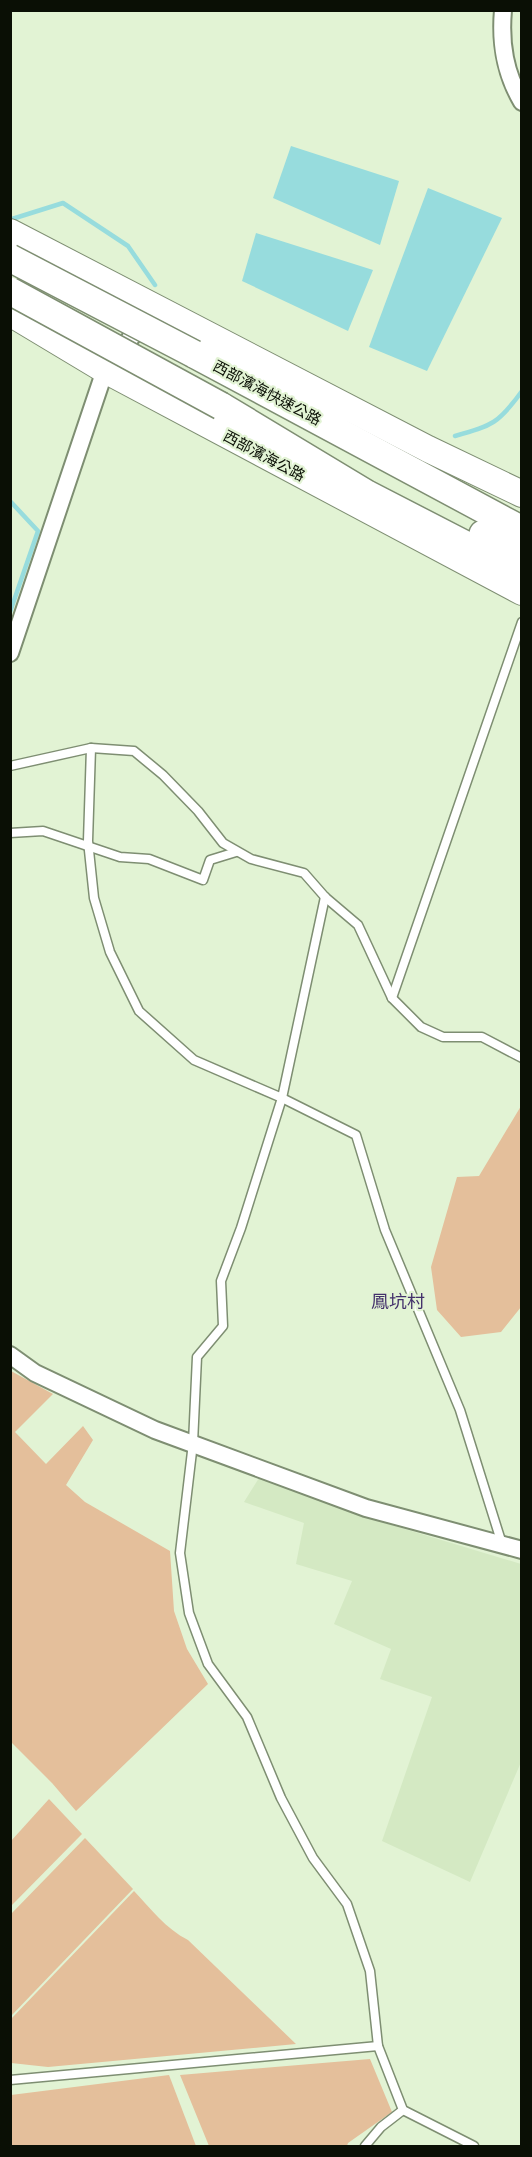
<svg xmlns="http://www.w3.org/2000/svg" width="532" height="2157" font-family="'Work Sans','Noto Sans TC',sans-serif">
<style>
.built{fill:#d4e9c3}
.green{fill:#e4bf9b}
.water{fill:#97dcdd}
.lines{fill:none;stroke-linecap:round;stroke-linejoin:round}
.stream{stroke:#97dcdd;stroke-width:4.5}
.service-casing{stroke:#7e8e72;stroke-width:11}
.minor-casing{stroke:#7e8e72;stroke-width:20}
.primary-casing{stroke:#7e8e72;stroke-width:28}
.trunk-casing{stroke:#7e8e72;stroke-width:30}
.service{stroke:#fff;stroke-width:8}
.minor{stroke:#fff;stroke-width:16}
.primary{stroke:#fff;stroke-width:26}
.trunk{stroke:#fff;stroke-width:27}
.trunk-bridge-casing{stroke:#7e8e72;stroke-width:30;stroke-linecap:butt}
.trunk-bridge{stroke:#fff;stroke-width:27}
.labels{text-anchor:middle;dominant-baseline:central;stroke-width:4.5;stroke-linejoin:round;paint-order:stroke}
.street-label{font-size:15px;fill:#0a0f05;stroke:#e2f3d4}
.quarter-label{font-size:18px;fill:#43306b;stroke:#e2f3d4}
</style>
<rect width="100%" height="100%" fill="#e2f3d4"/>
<path class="built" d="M259,1478l126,45 136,41v198l-51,120 -88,-41 50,-144 -52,-18 11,-30 -57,-25 18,-43 -56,-17 8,-41 -60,-21z"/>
<g class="green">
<path d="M521,1106v201l-20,25 -40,5 -24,-27 -6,-43 26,-90 22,-1z"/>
<path d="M11,1371l42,23 -38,38 31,32 37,-38 10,14 -27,45 19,17 85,49 4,60 13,38 21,35 -132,127 -24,-28 -41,-41z"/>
<path d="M49,1799l33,35 -71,72v-65z"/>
<path d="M85,1838l48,51 -122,127v-102z"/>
<path d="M134,1891c16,17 32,38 54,49l108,104 -248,23 -37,-4v-44z"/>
<path d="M370,2059l22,53 -44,31 -1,3h-138l-29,-71z"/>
<path d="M169,2075l27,71h-185v-51z"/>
</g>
<g class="water">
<path d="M291,146l108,35 -19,64 -107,-47z"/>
<path d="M428,188l74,30 -75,153 -58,-24z"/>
<path d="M256,233l117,37 -25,61 -106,-50z"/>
</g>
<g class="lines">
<g class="stream">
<path d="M12,219l51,-16 65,43 27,39"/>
<path d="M455,436c37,-10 44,-13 67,-45"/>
<path d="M10,501l28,30 -28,81"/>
</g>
<g class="service-casing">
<g id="service">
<path d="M91,748l-3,93 6,57 16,54 29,59 55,49 88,38 74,37 29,95 75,180 42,134"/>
<path d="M10,766l81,-18 43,3 29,24 35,36 25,32 28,16 53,14 21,24 33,28 34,73 29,29 22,10h39l40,21"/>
<path d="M10,833l33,-2 77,26 29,2 54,21 7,-20 26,-8"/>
<path d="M325,897l-43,201 -41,130 -20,53 2,45 -26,31 -4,86 -13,110 9,60 19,51 39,53 34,81 32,60 34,46 23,67 8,75 25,64 71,36"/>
<path d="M392,998l130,-376"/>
<path d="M10,2080l368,-34"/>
<path d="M365,2146l16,-19 22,-17"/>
</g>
</g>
<g class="minor-casing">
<g id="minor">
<path d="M503,10c-3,34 2,63 19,92"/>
<path d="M10,653l95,-283 40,-50"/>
<path d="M10,1355l25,18 120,57 211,78 156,42"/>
</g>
</g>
<g class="primary-casing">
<g id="primary">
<path d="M10,232l418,217 94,45"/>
<path d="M10,313l95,57 417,222"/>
</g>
</g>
<g class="trunk-casing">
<g id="trunk">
<path d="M194,354l328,176"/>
<path d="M221,406l146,88 155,80"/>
<path d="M483,534l39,18"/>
</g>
</g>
<use href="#service" class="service"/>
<use href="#minor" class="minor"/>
<use href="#primary" class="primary"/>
<use href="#trunk" class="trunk"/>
<g class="trunk-bridge-casing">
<g id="trunk-bridge">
<path d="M10,258l184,96"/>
<path d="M10,291l211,115"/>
</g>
</g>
<use href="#trunk-bridge" class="trunk-bridge"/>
</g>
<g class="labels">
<g class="street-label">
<text transform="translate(267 393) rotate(28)">西部濱海快速公路</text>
<text transform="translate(264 456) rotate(28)">西部濱海公路</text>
</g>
<g class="quarter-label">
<text x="398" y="1301">鳳坑村</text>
</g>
</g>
<rect width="532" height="2157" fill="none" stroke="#0a0f05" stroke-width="24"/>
</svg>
